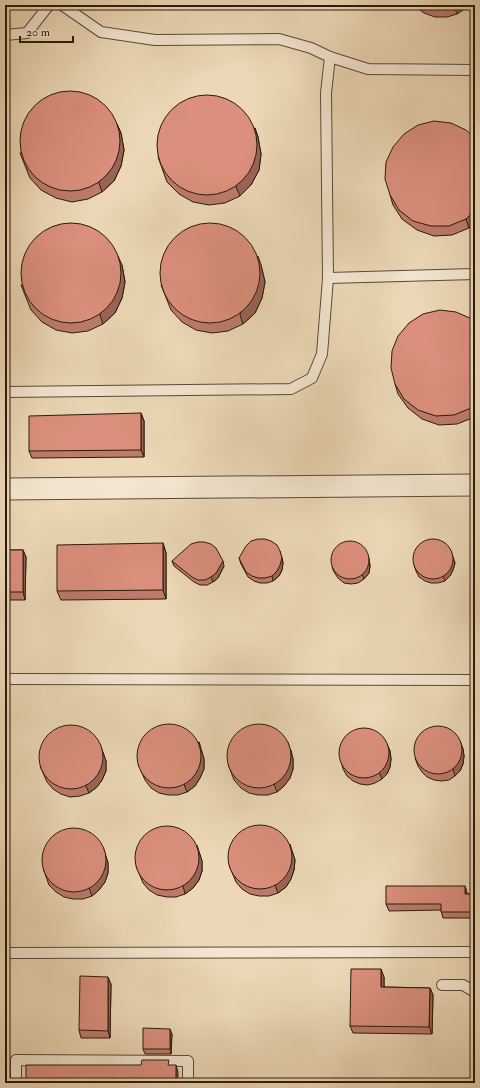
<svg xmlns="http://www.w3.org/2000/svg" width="480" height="1088" font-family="'IM FELL Double Pica',serif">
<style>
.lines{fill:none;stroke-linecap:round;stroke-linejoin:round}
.service-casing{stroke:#5b4935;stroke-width:12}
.minor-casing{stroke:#5b4935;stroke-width:23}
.service{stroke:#f3e6d0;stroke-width:10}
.minor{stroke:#f3e6d0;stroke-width:21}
.wall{fill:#bc7b6b;stroke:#2b190a}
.shaded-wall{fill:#996457;stroke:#2b190a}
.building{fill:#db8f7c;stroke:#2b190a}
</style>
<rect width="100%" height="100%" fill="#ecd8b6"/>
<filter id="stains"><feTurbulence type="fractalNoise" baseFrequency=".005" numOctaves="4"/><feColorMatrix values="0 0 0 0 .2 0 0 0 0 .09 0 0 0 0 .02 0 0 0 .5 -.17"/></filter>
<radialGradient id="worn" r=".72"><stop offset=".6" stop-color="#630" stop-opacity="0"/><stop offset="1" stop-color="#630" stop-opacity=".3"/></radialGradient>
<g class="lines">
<g class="service-casing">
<g id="service">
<path d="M62,5l39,27 54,8 124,-1 32,9 19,9 38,12 107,1"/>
<path d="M5,35l22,-2 22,-28"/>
<path d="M328,278l147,-4"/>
<path d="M5,392l286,-3 21,-11 10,-24 6,-76 -2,-185 4,-36"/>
<path d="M5,679l470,1"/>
<path d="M5,953l470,-1"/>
<path d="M442,985h21l12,7"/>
<path d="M16,1083v-23l172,1v22"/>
</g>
</g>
<g class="minor-casing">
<path id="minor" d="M5,489l470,-4"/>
</g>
<use href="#service" class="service"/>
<use href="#minor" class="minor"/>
</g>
<g class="wall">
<path d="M413,5h56l-2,2 -10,7 -10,3h-12l-11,-4z"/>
<path d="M117,124l4,9 3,17 -3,16 -7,15 -12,11 -14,7 -16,3 -16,-4 -15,-8 -11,-12 -10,-25z"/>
<path d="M255,128l3,9 3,17 -2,16 -8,15 -11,11 -15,7 -16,2 -16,-3 -14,-8 -12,-12 -9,-25z"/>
<path d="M475,138v85l-6,5 -17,7 -18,1 -17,-6 -15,-11 -9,-14 -3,-10z"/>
<path d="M122,265l3,17 -3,16 -7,15 -12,11 -15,7 -16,2 -16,-3 -14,-8 -11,-12 -10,-25z"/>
<path d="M261,265l4,17 -3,16 -7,15 -12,11 -15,7 -16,2 -16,-3 -14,-8 -11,-12 -10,-25z"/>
<path d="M475,322v95l-18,7 -18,1 -17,-6 -14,-11 -10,-14 -3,-10z"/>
<path d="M141,413l3,8v36l-112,1 -3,-7z"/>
<path d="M163,543l3,10v46l-105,1 -4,-9z"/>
<path d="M5,550h18l3,7 -1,43h-20z"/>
<path d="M367,554l2,5 1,7 -1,7 -5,6 -6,4 -7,1 -7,-1 -6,-5 -4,-6 -2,-5z"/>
<path d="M282,557l1,6 -1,7 -3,6 -6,5 -6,2h-7l-6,-2 -6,-4 -7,-13 -2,-6z"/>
<path d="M453,557l2,6 -2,7 -3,6 -5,5 -7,2h-7l-6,-2 -6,-4 -3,-6 -2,-6z"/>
<path d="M172,561l52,5 -6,12 -5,4 -6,3h-7l-6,-3 -20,-16z"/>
<path d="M460,741l3,8 1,7 -1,8 -3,7 -5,5 -6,4 -7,1 -8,-1 -7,-3 -5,-5 -4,-6 -3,-8z"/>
<path d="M199,742l5,17v10l-4,9 -5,8 -8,6 -9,3h-10l-9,-2 -8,-5 -6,-8 -7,-16z"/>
<path d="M100,744l6,17v10l-4,9 -5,7 -8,6 -9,3 -10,1 -9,-3 -8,-5 -6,-7 -7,-16z"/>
<path d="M387,744l3,7 1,8 -1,8 -3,7 -5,5 -7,4 -7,2 -8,-1 -7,-3 -6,-5 -4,-7 -2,-8z"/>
<path d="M291,750l2,9v10l-3,9 -6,8 -7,6 -9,3h-10l-9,-2 -8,-5 -7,-8 -6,-16z"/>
<path d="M103,847l5,16v10l-3,9 -6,8 -7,6 -9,3h-10l-9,-2 -8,-5 -7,-7 -6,-17z"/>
<path d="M292,851l3,9 -1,10 -3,9 -5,8 -8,6 -9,3h-10l-9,-2 -8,-5 -6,-7 -7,-17z"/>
<path d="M199,852l3,9v10l-3,9 -6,8 -8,6 -9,3h-9l-10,-2 -8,-5 -6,-7 -7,-17z"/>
<path d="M465,886l2,7v1h8v24h-32l-2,-8 -52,1 -3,-7z"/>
<path d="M384,977v10l46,1 3,7 -1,39 -79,-1 -3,-7z"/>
<path d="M111,984l-1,54h-29l-2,-8z"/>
<path d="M172,1034l-1,20h-26l-2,-5z"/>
</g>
<g class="shaded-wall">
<path d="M454,5h15l-2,2 -10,7z"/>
<path d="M117,124l4,9 3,17 -3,16 -7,15 -12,11 -3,-9z"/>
<path d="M255,128l3,9 3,17 -2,16 -8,15 -11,11 -4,-9z"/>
<path d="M475,210v13l-6,5 -3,-9z"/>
<path d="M118,256l4,9 3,17 -3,16 -7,15 -12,11 -3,-9z"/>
<path d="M258,256l3,9 4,17 -3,16 -7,15 -12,11 -3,-9z"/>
<path d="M475,404v13h-1l-3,-9z"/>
<path d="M141,413l3,8v36l-3,-7z"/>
<path d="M163,543l3,10v46l-3,-9z"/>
<path d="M23,550l3,7 -1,43 -2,-8z"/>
<path d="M280,551l3,12 -1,7 -3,6 -6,5 -1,-5z"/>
<path d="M451,551l4,12 -2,7 -3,6 -5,5 -2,-5z"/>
<path d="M367,554l2,5 1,7 -1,7 -5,6 -2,-5z"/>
<path d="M223,561l1,5 -6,12 -5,4 -2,-5z"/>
<path d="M460,741l3,8 1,7 -1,8 -3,7 -5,5 -2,-7z"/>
<path d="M199,742l5,17v10l-4,9 -5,8 -8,6 -3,-8z"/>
<path d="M288,742l5,17v10l-3,9 -6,8 -7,6 -3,-8z"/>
<path d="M100,744l6,17v10l-4,9 -5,7 -8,6 -3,-7z"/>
<path d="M387,744l3,7 1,8 -1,8 -3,7 -5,5 -3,-7z"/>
<path d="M290,844l5,16 -1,10 -3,9 -5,8 -8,6 -3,-8z"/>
<path d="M197,845l5,16v10l-3,9 -6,8 -8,6 -2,-8z"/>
<path d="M103,847l5,16v10l-3,9 -6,8 -7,6 -3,-8z"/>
<path d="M5,856l2,7v9l-2,5z"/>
<path d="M465,886l2,7v8l-2,-7z"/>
<path d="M381,969l3,8v18l-3,-8z"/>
<path d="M108,977l3,7 -1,54 -2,-7z"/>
<path d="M430,988l3,7 -1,39 -3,-7z"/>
<path d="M170,1029l2,5 -1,20 -1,-5z"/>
<path d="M176,1065l2,7v11h-2z"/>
</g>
<g class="building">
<path d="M424,5h28l-9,3 -11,-1z"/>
<circle cx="70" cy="141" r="50"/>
<circle cx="207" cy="145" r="50"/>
<path d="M434,121l17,2 15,7 9,8v72l-9,9 -17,7h-18l-18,-5 -14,-11 -9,-15 -5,-16 1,-17 7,-15 11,-13 14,-9z"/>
<circle cx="71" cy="273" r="50"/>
<circle cx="210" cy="273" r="50"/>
<path d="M440,310l16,2 16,7 3,3v82l-4,4 -17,7 -18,1 -18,-6 -14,-11 -9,-15 -4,-16 1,-17 6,-15 11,-13 14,-9z"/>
<path d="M141,413v37l-112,1v-35z"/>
<path d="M258,539h7l6,2 6,4 3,6 2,7 -2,7 -3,6 -5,5 -7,2h-7l-6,-2 -6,-4 -7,-14 7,-12 5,-5z"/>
<circle cx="433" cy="559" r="20"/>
<circle cx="350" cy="560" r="19"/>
<path d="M198,542h6l7,2 5,4 7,13 -7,12 -5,4 -6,3h-7l-6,-3 -20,-16 19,-17z"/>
<path d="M163,543v47l-106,1v-46z"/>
<rect x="5" y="550" width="18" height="42"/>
<circle cx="169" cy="756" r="32"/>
<circle cx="259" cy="756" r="32"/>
<circle cx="71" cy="757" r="32"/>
<circle cx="438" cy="750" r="24"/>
<circle cx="364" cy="753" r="25"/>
<circle cx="260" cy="857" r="32"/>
<circle cx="167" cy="858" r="32"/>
<circle cx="74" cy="860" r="32"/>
<path d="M386,886h79v8h10v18h-34v-8h-55z"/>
<path d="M351,969h30v18l49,1 -1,39 -79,-1z"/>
<path d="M80,976l28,1v54l-29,-1z"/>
<path d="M143,1028l27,1v20h-27z"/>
<path d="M142,1060h27l-1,5h8v18h-150v-18h115z"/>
</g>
<rect width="480" height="1088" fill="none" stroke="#ecd8b6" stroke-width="20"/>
<rect x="6" y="6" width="468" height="1076" fill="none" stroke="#2b190a" stroke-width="2"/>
<rect x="10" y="10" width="460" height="1068" fill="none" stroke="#2b190a"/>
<path d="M20 36v6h53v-6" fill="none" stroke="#2b190a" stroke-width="2"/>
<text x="26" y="36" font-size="12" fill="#2b190a" stroke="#f3e6d0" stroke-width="3" paint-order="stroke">20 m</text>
<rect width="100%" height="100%" filter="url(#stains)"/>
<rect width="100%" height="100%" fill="url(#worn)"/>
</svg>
